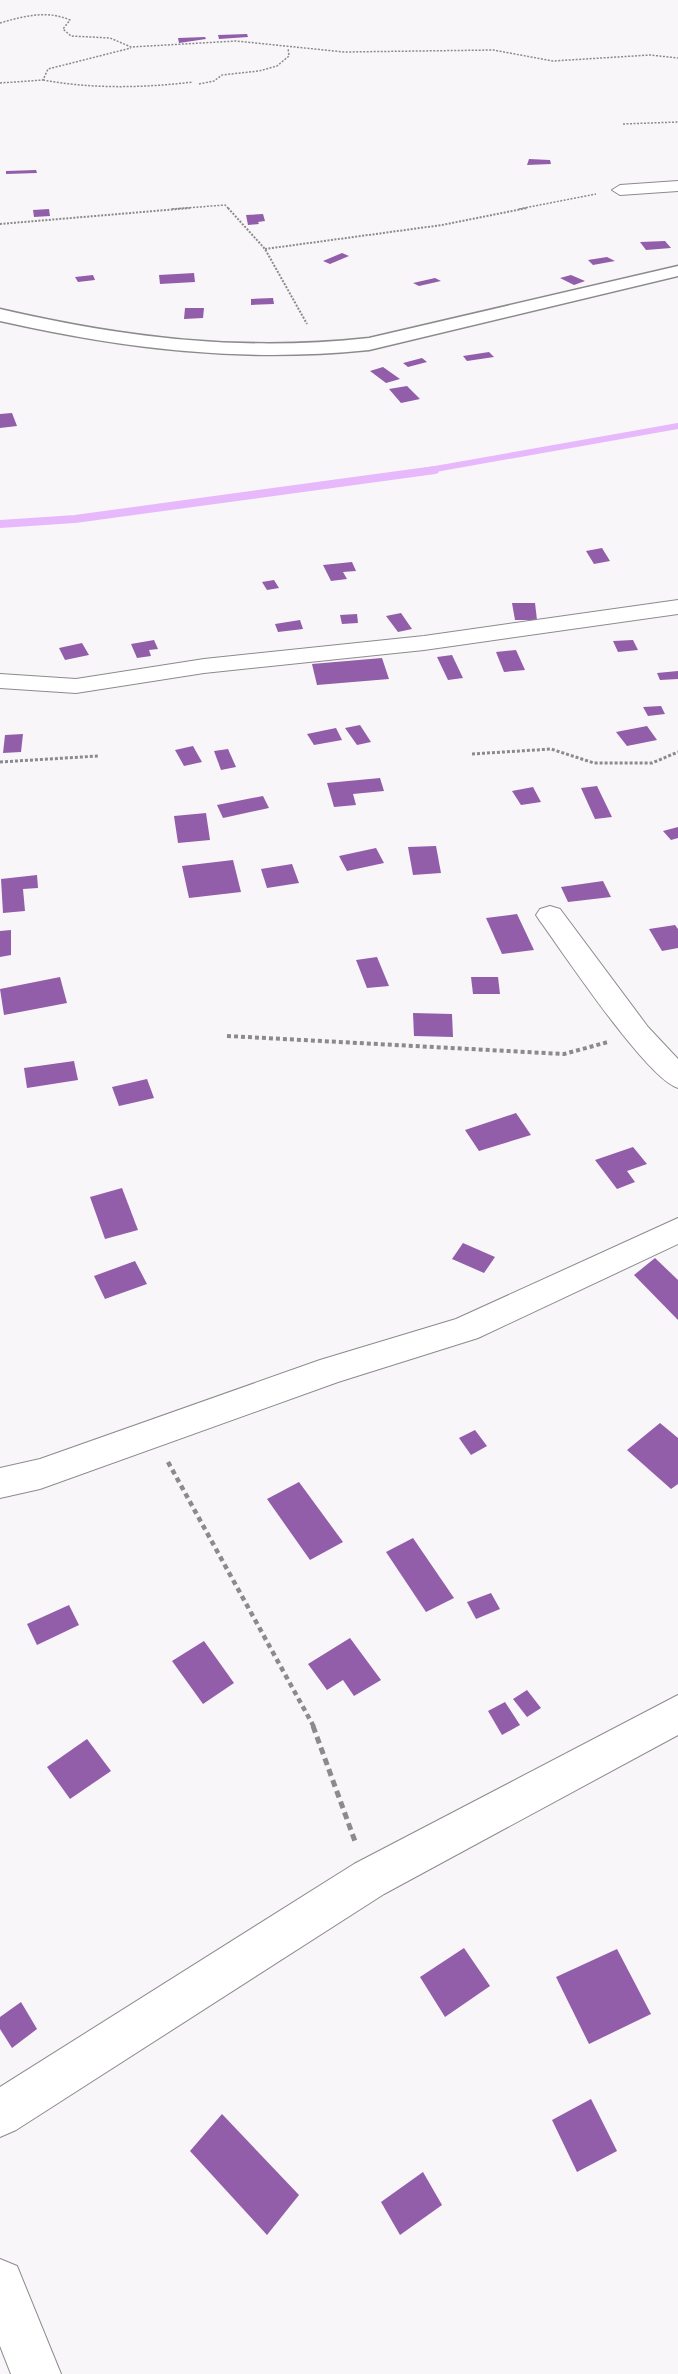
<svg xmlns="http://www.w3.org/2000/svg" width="678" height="2374" font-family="Overpass,sans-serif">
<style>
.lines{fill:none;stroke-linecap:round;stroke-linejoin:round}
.stream-far1{stroke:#e7b9fc;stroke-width:6}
.stream{stroke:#e7b9fc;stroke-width:8}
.building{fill:#925da9}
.street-casing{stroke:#8d8a8e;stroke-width:2}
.secondary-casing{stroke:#8d8a8e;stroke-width:3}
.path-far5{stroke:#8c8a8c;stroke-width:1.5;stroke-dasharray:2 1.5;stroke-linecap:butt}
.path-far4{stroke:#8c8a8c;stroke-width:2;stroke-dasharray:2 1.5;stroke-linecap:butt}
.path-far3{stroke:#8c8a8c;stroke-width:3;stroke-dasharray:3 2;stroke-linecap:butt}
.path-far2{stroke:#8c8a8c;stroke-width:4;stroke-dasharray:4 3;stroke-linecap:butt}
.path-far1{stroke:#8c8a8c;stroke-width:4.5;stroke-dasharray:5 4;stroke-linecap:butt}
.path{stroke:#8c8a8c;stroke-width:5;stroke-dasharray:7 4.5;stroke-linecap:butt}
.street{fill:#fff;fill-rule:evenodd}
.secondary{fill:#fff;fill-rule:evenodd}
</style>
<rect width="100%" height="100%" fill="#f9f6fa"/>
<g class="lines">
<path class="stream-far1" d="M424,471l254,-45"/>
<path class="stream" d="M0,524l75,-5 360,-49"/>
</g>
<g class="building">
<path d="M247,34l1,3 -29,2 -1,-4z"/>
<path d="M205,37l1,2 -27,4 -1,-5z"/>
<path d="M529,159l21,1 1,4 -24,1z"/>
<path d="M36,170l1,3 -31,1v-3z"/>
<path d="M49,209l1,7 -16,1 -1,-7z"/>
<path d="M263,214l2,7 -7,1 1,2 -11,1 -2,-10z"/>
<path d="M665,241l6,7 -25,2 -6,-8z"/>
<path d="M342,253l7,3 -19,8 -7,-3z"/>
<path d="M607,257l8,4 -22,4 -5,-5z"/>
<path d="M194,273l1,9 -35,2 -1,-9z"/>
<path d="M93,275l2,5 -17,2 -3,-5z"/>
<path d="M571,275l14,6 -11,4 -14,-7z"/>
<path d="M435,278l6,3 -22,5 -6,-3z"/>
<path d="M273,298l1,6 -23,1v-6z"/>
<path d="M185,308h19l-1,10 -19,1z"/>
<path d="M489,352l5,5 -27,4 -4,-5z"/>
<path d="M422,358l5,4 -19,5 -5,-4z"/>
<path d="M383,367l17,12 -14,4 -16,-12z"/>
<path d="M407,386l13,13 -19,4 -12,-14z"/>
<path d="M12,413l5,13 -17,2v-14z"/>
<path d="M602,548l8,13 -16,3 -8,-13z"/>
<path d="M352,562l4,9 -13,1 4,7 -16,2 -8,-16z"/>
<path d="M274,580l5,8 -12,2 -5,-8z"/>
<path d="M512,603h23l2,17h-22z"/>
<path d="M401,613l11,16 -14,3 -12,-16z"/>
<path d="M357,614l1,9 -16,1 -2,-9z"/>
<path d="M300,620l3,9 -25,3 -3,-8z"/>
<path d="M154,640l4,9 -9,1 2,6 -14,2 -6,-14z"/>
<path d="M633,640l5,10 -20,2 -5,-11z"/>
<path d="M82,643l7,12 -24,5 -6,-12z"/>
<path d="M516,650l9,20 -21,2 -8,-20z"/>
<path d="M452,655l11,23 -15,2 -11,-23z"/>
<path d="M382,658l7,21 -72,6 -5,-21z"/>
<path d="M678,671v8l-18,1 -3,-7z"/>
<path d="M661,706l4,8 -17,2 -5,-9z"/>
<path d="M360,725l11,17 -14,3 -12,-17z"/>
<path d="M647,726l10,14 -30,6 -11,-14z"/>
<path d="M336,728l6,12 -28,5 -7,-11z"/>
<path d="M23,734l-2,18 -18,1 2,-18z"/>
<path d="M193,746l9,16 -18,4 -9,-16z"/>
<path d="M228,749l8,18 -15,3 -7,-19z"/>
<path d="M380,778l4,13 -31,3 3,11 -22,2 -7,-24z"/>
<path d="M597,786l15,31 -17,2 -14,-31z"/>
<path d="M533,787l8,15 -20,3 -9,-14z"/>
<path d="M263,796l6,12 -46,10 -6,-13z"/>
<path d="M206,813l4,27 -32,3 -4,-27z"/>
<path d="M678,827v11l-7,2 -8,-9z"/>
<path d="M436,846l5,27 -28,2 -5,-28z"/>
<path d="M376,848l8,15 -37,8 -8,-15z"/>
<path d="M233,860l8,32 -52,6 -7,-32z"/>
<path d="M292,864l7,19 -32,5 -6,-19z"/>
<path d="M37,875l1,13 -15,1 2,22 -22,2 -2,-34z"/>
<path d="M603,881l8,16 -43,5 -7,-15z"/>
<path d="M517,914l17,36 -32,4 -16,-36z"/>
<path d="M675,925l3,4v19l-16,3 -13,-22z"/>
<path d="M11,930v25l-11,2v-26z"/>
<path d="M377,957l12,29 -22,2 -11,-28z"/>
<path d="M60,977l7,26 -63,12 -4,-26z"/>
<path d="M471,977h27l2,17h-27z"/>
<path d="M413,1013l39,1 1,23 -39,-1z"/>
<path d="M74,1061l4,19 -51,8 -3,-20z"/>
<path d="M147,1079l7,19 -35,8 -7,-19z"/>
<path d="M516,1113l15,22 -52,16 -14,-21z"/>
<path d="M633,1147l14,17 -20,7 8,11 -18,7 -22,-29z"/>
<path d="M122,1188l16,42 -33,9 -15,-42z"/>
<path d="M463,1243l32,14 -11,16 -32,-14z"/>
<path d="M655,1258l23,22v40l-44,-45z"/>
<path d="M135,1261l12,23 -42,15 -11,-23z"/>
<path d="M660,1423l18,15v46l-7,5 -44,-39z"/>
<path d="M475,1430l12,16 -16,9 -12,-17z"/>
<path d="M299,1482l44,60 -33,18 -43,-61z"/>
<path d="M413,1538l41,60 -28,14 -40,-60z"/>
<path d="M491,1593l9,16 -24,10 -9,-17z"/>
<path d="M69,1605l10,20 -42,20 -10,-21z"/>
<path d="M350,1638l31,42 -27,16 -11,-16 -16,10 -19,-26z"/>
<path d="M204,1641l30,42 -31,21 -31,-43z"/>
<path d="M527,1690l14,18 -14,9 -14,-18z"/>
<path d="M505,1702l15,23 -18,10 -14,-24z"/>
<path d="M87,1739l24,32 -41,28 -23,-32z"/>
<path d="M464,1948l26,38 -45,31 -25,-40z"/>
<path d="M617,1949l34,65 -62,30 -33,-67z"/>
<path d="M21,2002l16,27 -25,19 -12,-19v-12z"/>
<path d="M591,2099l26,52 -40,21 -25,-52z"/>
<path d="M222,2114l77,81 -32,40 -77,-84z"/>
<path d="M423,2172l19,33 -42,30 -19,-33z"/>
</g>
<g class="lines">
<g class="street-casing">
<g id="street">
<path d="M678,181v10l-58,4 -8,-5 8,-5z"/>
<path d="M678,600v14l-254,36 -220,23 -128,20 -76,-5v-14l76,5 128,-20 220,-23z"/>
<path d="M550,906l10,3 88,118 30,32v29c-31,-9 -114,-134 -138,-167l-4,-6 4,-6z"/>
<path d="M678,1218v26l-200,94 -140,44 -298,107 -40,9v-30l40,-9 280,-99 136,-41z"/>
<path d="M678,1695v40l-294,159 -368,236 -16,7v-50l354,-223z"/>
<path d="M0,2259l17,7 44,108h-50l-11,-28z"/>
</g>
</g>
<g class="secondary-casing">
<path id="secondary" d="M678,266v10l-309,74c-128,13 -244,-1 -369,-29v-12c125,29 241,43 369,29z"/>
</g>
<g class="path-far5">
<path d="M0,23c24,-7 47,-13 70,-3l-7,9 8,7 39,2 21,9 105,-6 108,11 149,-2 60,11 97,-6 28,3"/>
<path d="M43,80c49,9 100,8 150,2"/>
<path d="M0,83l43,-3 5,-11 83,-21"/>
<path d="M199,84l15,-3 8,-6 37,-4 18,-5 12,-10 -1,-8"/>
<path d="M623,124l55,-2"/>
<path d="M172,209l53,-4 4,4"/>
<path d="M519,209l77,-15"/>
</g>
<g class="path-far4">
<path d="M228,208l37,41 42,75"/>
<path d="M0,224l190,-16"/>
<path d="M265,249l177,-24 85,-17"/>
</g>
<g class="path-far3">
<path d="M472,754l79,-5 43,14h58l26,-11"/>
<path d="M0,762l98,-6"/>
</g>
<path class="path-far2" d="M227,1036l337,18 44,-12"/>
<path class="path-far1" d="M168,1462l146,265"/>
<path class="path" d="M313,1726l43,118"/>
<use href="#street" class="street"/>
<use href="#secondary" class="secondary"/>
</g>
</svg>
